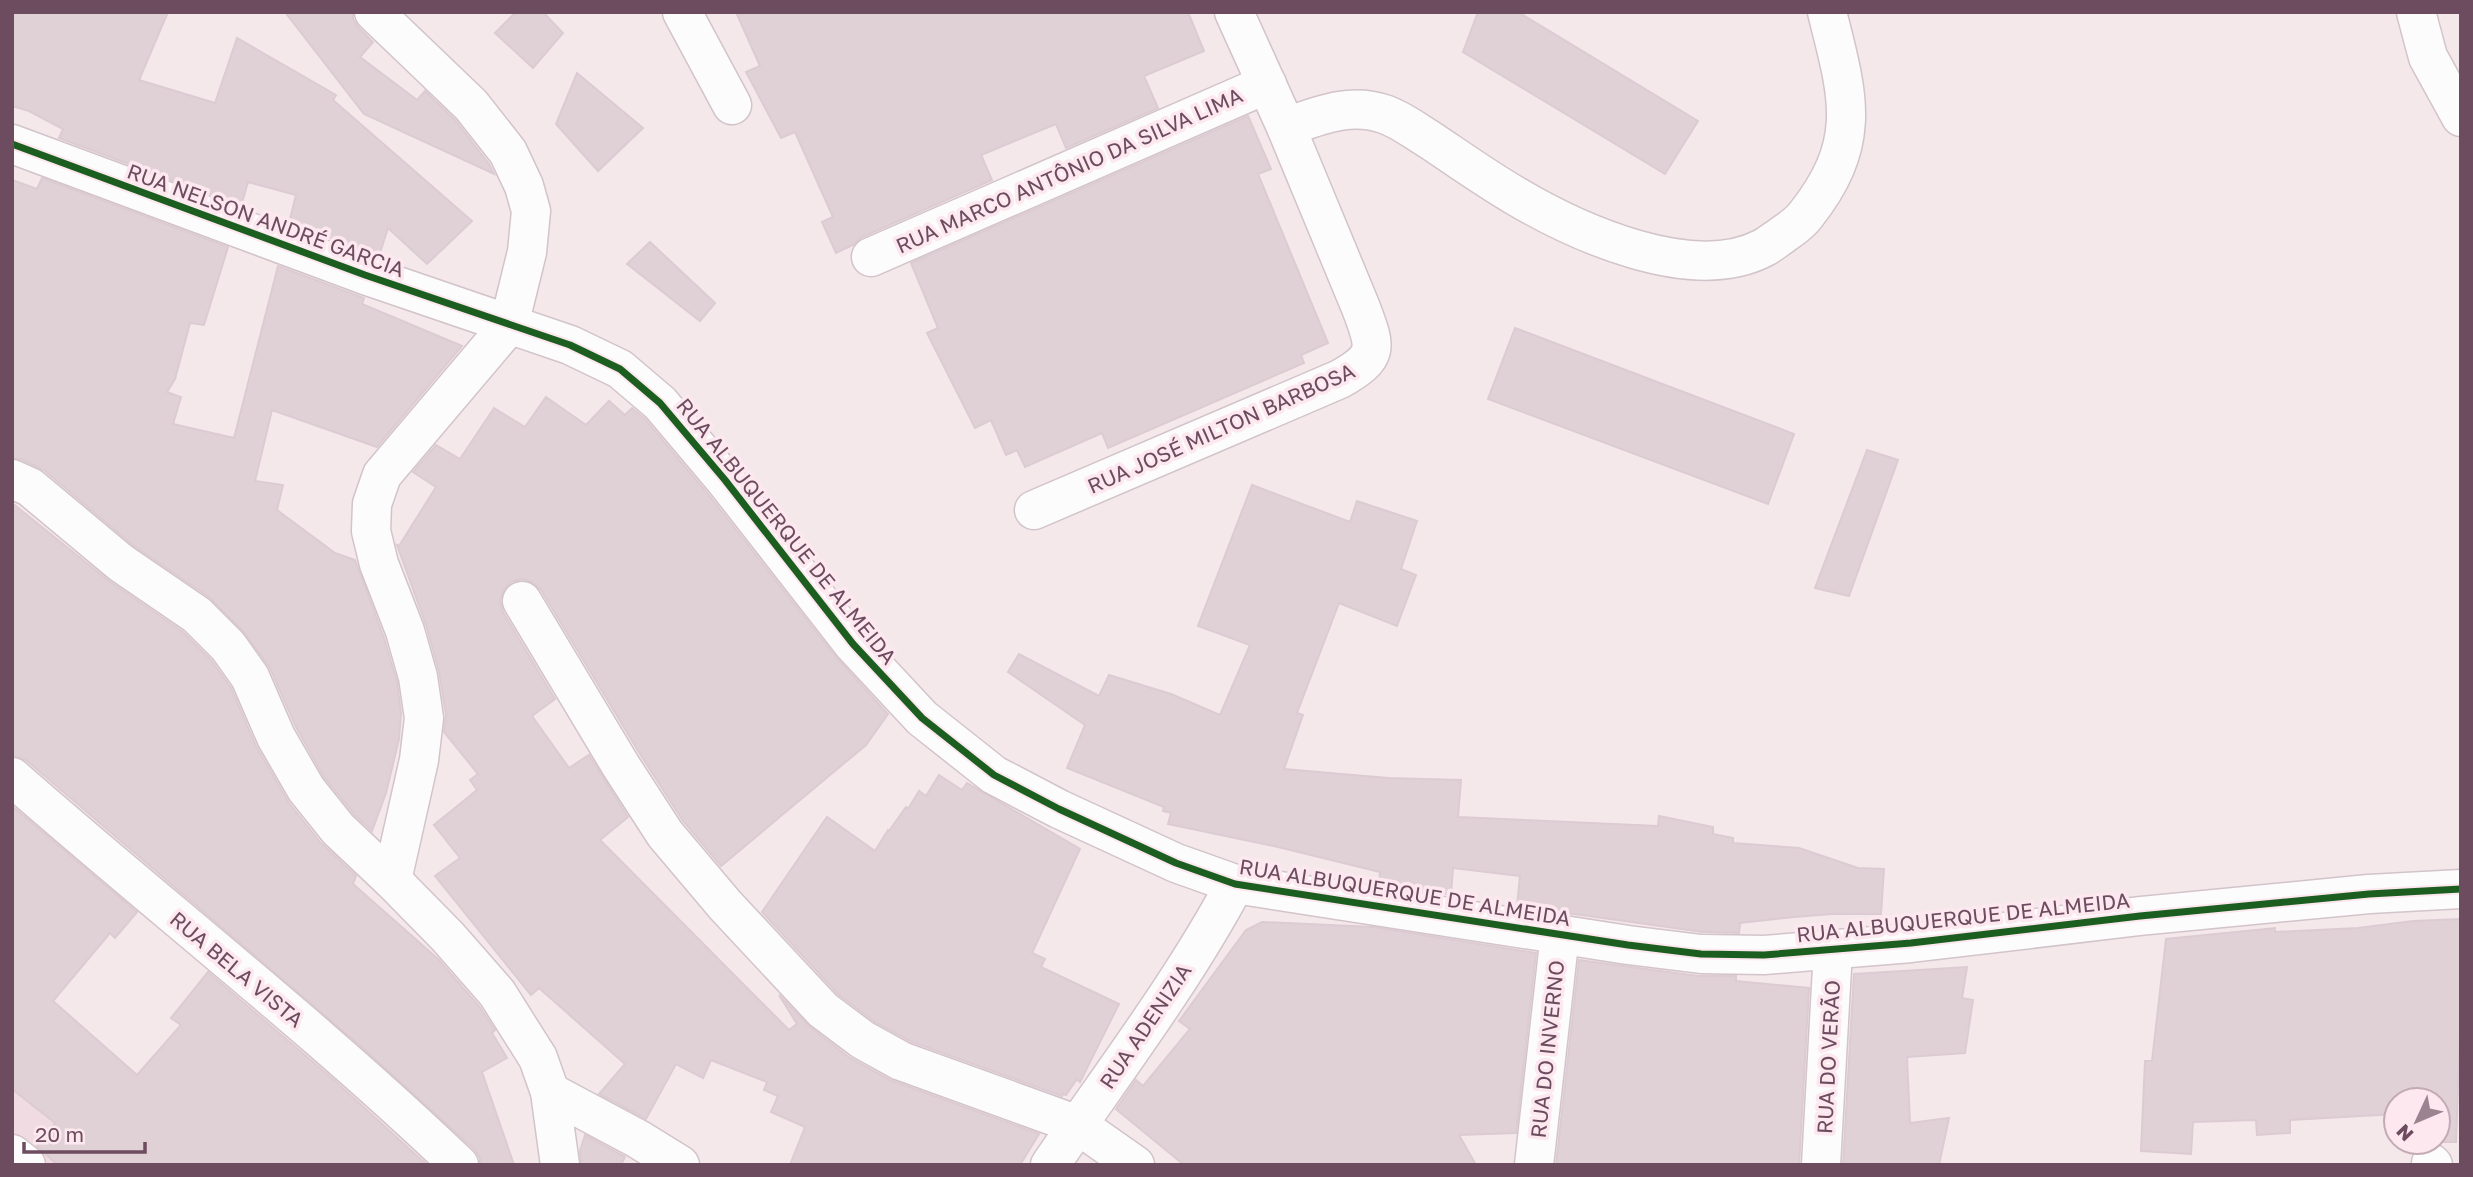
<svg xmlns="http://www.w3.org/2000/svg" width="2473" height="1177" font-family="'Golos Text',sans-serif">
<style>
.residential{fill:#efdbe1}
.building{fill:#e0d1d7;stroke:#dccbd2;stroke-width:2}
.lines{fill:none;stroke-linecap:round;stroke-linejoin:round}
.street-casing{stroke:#d2c4ca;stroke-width:41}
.street{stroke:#fdfcfc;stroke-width:38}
.cycleway-casing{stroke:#fce8ee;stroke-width:11}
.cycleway{stroke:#1b5e20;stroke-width:7}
.labels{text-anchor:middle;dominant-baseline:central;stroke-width:7;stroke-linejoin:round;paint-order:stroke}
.street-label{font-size:21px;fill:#6d4c5f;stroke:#fce8ee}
</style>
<rect width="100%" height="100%" fill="#f4e8eb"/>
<path class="residential" d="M12,1090l190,75h-190z"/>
<g class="building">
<path d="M12,12h156l-29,68 76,23 22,-65 99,57 -3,5 139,121 -45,43 -39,-36 -9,28 -90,-33 7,-28 -48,-13 -7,24 -182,-68 4,-9 -34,-18 -17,-5z"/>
<path d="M285,12h68v7l5,8 15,15 -13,15 57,43 8,-9 30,29 34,44 5,10 -130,-60z"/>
<path d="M516,12h27l20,21 -30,35 -38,-35z"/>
<path d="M736,12h452l16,39 -60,25 14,32 -92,40 -10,-24 -75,31 11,25 -130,57 -9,8 -17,8 -14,-31 11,-5 -38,-85 -14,6 -35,-66 14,-6z"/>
<path d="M1478,12h40l180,109 -33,53 -202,-122z"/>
<path d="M577,73l66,55 -45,43 -42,-47z"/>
<path d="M1248,116l23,53 -13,5 70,169 -27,12 3,8 -196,85 -6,-15 -77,34 -8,-17 -11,5 -15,-35 -16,8 -48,-95 11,-5 -27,-65z"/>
<path d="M42,178l186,69 -24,78 -14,-2 -15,56 -8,13 14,5 -8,27 61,14 44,-172 86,32 -2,6 100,42 -85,101 -105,-37 -17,71 28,4 -6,25 58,43 20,7 29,78 13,44 4,31 -2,26 -13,54 -14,38 -18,-17 -30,-37 -28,-50 -26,-59 -27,-37 -34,-34 -75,-51 -90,-76 -23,-11 -9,-1v-278l25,9z"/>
<path d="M650,242l65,61 -15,18 -73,-57z"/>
<path d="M1515,328l279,106 -26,70 -280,-105z"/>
<path d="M546,397l40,28 23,-24 16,14 7,-7 12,10 64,76 128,163 52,57 -22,31 -145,121 -38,-45 -43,-67 -99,-164 -9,-8 -10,-3 -11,3 -8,9 -3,10 3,11 52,87 -23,17 37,52 20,-13 39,62 -28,23 189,190 8,-6 -18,-29 31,32 40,31 40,22 149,54 -19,31h-230l15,-38 -34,-15 7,-16 -14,-6 3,-8 -56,-22 -8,18 -27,-14 -30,55 -47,-25 26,-30 -86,-76 -8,7 -96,-119 25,-18 -26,-33 43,-35 -7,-10 8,-6 -34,-42 2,-17 -7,-44 -13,-46 -29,-80 2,1 37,-59 -23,-15 23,-27 24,14 34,-51 31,19z"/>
<path d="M1867,450l31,10 -49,136 -34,-8z"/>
<path d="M1252,485l98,37 7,-21 60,20 -16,48 15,6 -19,51 -58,-23 -42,110 6,2 -19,54 104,9 73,2 -3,37 200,9 1,-10 54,11v7l20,4v5l66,5 59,20 26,1 -3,45h-49l-38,3 -54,6 -1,10 -36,-1 -186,-26 3,-30 -67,-8 -2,27 -72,-11 1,-12 -102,-25 -110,-23 3,-11 -8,-2 1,-4 -97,-39 18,-43 -77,-53 11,-18 80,42 10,-21 62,19 49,21 30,-70 -52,-19z"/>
<path d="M12,503l97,78 74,51 28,28 20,28 25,58 33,57 32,40 35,33 -3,8 85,75 41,47 16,24 -3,3 15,25 -25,14 32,93h-34v-7l-6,-9 -110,-100 -338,-289 -14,-4z"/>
<path d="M939,775l23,15 5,-7 113,66 -48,104 13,6 -4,8 78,37 -39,78 -3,-3 -11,16 -3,-1 -1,2 -152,-55 -35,-19 -37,-28 -76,-82 65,-95 48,34 13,-21 1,1 17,-24 2,2 11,-18 7,5z"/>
<path d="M12,806l125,106 -22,26 -5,-5 -57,68 84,74 44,-50 -10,-7 37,-46 127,109 92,84h-369l-15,-13 -6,-6 18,-23 -43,-34z"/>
<path d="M2461,919v87l-5,136h-19l1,-42h-42v14l-106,6v13l-33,2 -1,-15 -63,2 -2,32 -50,-3 4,-90h7l14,-122 109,-11v4l83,-4 55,-7z"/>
<path d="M1262,922l111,5 163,26 -20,180 -57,2 17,30h-292l-68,-56 20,-29 7,6 47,-57 -11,-8 67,-91z"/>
<path d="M1579,960l119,16h38v5l73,7 -10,177h-243z"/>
<path d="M1967,967l-5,31 11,2 -8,53 -58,4 3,66 39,-5 -10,47h-96l11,-191z"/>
<path d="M585,1135l40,22 -4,8h-40l-1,-14z"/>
</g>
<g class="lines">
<g class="street-casing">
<g id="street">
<path d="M374,12l97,93 37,47 16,34 7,25 -4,41 -18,73 -127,150 -10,29 -1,27 8,33 26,67 13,46 6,41 -5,42 -27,120 56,57 49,56 41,65 12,34 10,73"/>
<path d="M682,12l50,93"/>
<path d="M2416,12l12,45 33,60"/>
<path d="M1286,127c32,-11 64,-25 98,-13 16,5 31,17 46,26 27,18 55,38 84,55 62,37 178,90 249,53 6,-3 12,-8 18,-12 8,-6 17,-11 24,-20 59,-74 43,-120 22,-204"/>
<path d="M12,144l353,131 205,70 50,24 40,34 65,77 128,164 69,74 72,57 65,34 117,54 59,21 393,61 73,9 63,1 147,-12 229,-27 229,-22 92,-5"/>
<path d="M871,257l396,-173"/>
<path d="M12,479l18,8 91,76 76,52 31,31 22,31 26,60 30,52 32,40 54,51"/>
<path d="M1034,510l306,-131c40,-23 36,-31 21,-71l-75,-181 -52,-115"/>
<path d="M522,601l99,165 44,68 60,71 98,105 40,30 38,21 177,64 57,40"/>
<path d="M12,777c148,130 304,251 447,388"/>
<path d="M550,1092l88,47 42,26"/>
<path d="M12,1154l14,11"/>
<path d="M2431,1163l2,2"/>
<path d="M1050,1165c63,-92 132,-182 185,-281"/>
<path d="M1534,1165l26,-231"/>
<path d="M1821,1165l12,-215"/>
</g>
</g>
<use href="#street" class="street"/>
<g class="cycleway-casing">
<path id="cycleway" d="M12,144l353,131 205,70 50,24 40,34 65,77 128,164 69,74 72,57 65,34 117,54 59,21 393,61 73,9 63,1 147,-12 229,-27 229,-22 92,-5"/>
</g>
<use href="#cycleway" class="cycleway"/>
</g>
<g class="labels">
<g class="street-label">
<text transform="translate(1069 170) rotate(-24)">RUA MARCO ANTÔNIO DA SILVA LIMA</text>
<text transform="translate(266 220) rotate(20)">RUA NELSON ANDRÉ GARCIA</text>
<text transform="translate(1221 428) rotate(-24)">RUA JOSÉ MILTON BARBOSA</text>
<text transform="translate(787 531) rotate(51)">RUA ALBUQUERQUE DE ALMEIDA</text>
<text transform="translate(1405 892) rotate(9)">RUA ALBUQUERQUE DE ALMEIDA</text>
<text transform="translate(1963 917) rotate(-6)">RUA ALBUQUERQUE DE ALMEIDA</text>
<text transform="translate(237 969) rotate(40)">RUA BELA VISTA</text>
<text transform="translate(1145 1026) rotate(-56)">RUA ADENIZIA</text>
<text transform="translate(1547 1049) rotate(-84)">RUA DO INVERNO</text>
<text transform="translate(1828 1057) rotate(-87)">RUA DO VERÃO</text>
</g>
</g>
<rect width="2473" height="1177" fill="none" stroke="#6d4c5f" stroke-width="28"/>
<g transform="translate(2417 1121) rotate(226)"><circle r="33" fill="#fce8ee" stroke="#c3aab5" stroke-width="2"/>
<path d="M0-5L12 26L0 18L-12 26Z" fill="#9c8390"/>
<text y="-10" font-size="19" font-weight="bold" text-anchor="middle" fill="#6d4c5f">N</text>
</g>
<path d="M24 1142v10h121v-10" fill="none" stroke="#6d4c5f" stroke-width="3.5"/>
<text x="35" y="1142" font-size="21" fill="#6d4c5f" stroke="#fce8ee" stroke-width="5" paint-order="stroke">20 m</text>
</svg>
